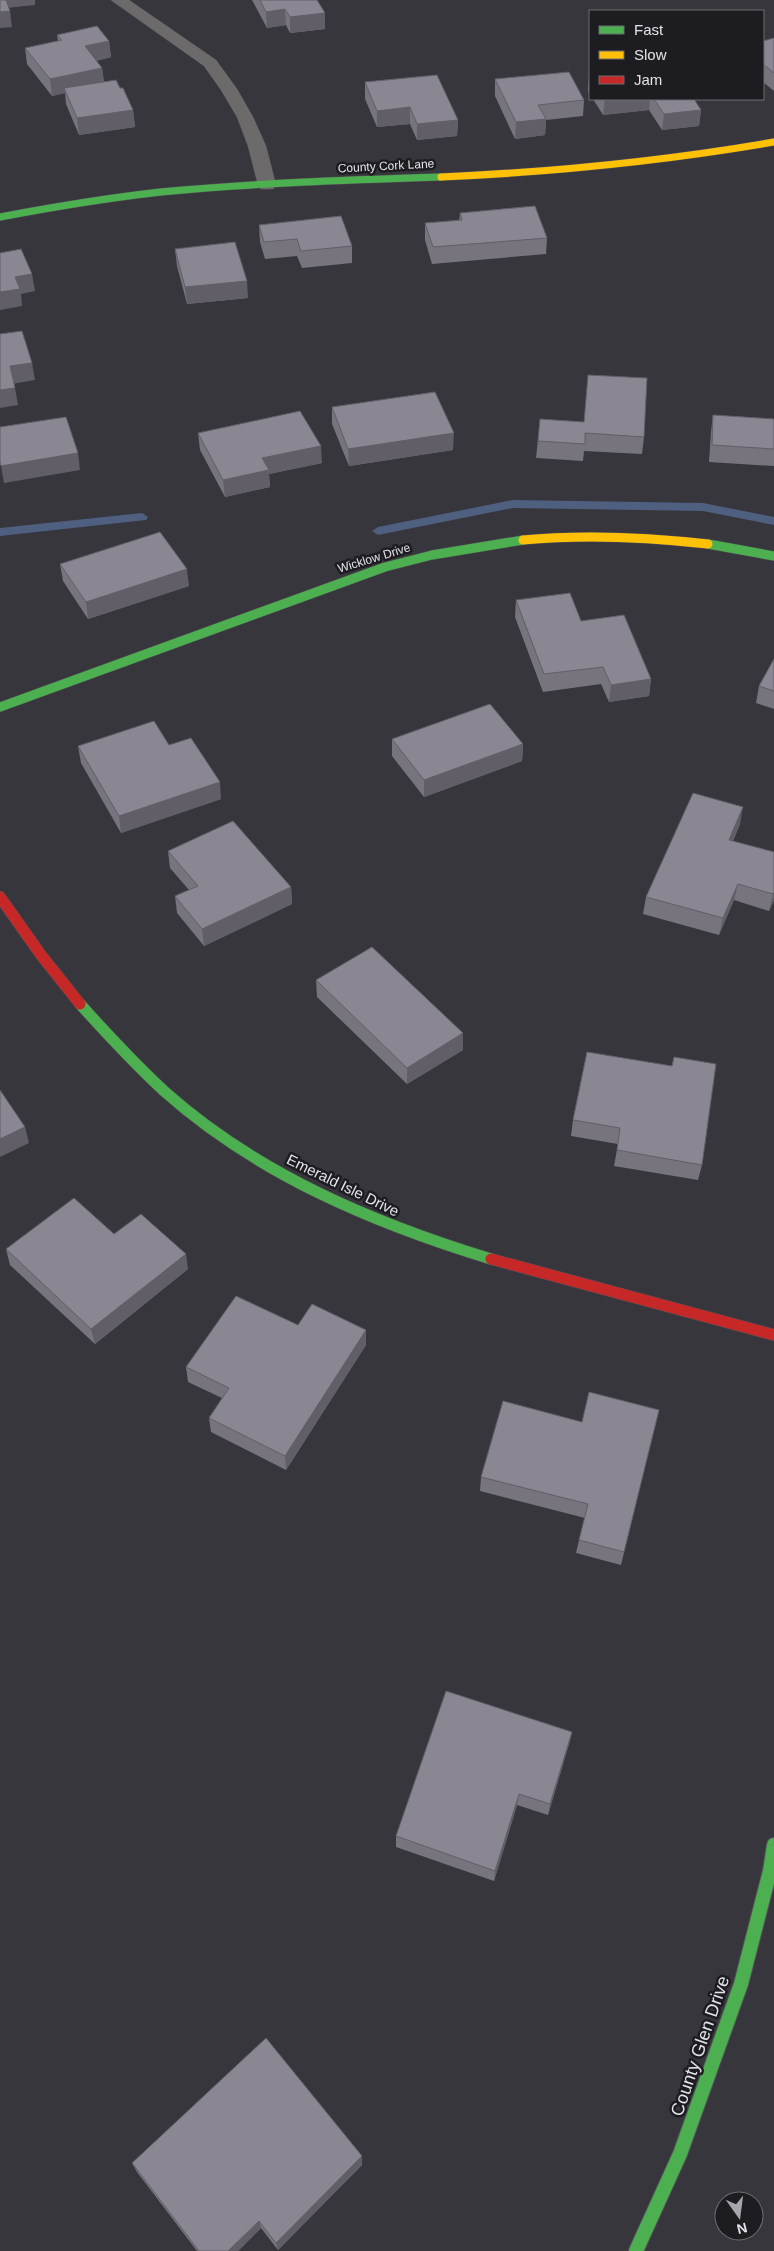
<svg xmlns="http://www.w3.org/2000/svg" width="774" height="2251" font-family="Arial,sans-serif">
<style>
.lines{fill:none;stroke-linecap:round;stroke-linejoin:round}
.stream{fill:#4e5f80;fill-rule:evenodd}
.street-casing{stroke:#535257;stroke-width:1}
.fast-far3-casing{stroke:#535257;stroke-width:8}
.fast-far2-casing{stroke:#535257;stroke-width:10}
.fast-far1-casing{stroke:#535257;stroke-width:12}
.fast-casing{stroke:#535257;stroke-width:16}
.slow-far1-casing{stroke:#535257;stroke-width:8}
.slow-casing{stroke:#535257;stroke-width:10}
.jam-casing{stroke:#535257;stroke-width:12}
.street{fill:#6c6a6b;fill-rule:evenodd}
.fast-far3{stroke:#4caf50;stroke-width:7}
.fast-far2{stroke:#4caf50;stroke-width:9}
.fast-far1{stroke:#4caf50;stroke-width:11}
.fast{stroke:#4caf50;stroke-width:14}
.slow-far1{stroke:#ffc107;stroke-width:7}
.slow{stroke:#ffc107;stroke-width:9}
.jam{stroke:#c62828;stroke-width:11}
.wall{fill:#77747e}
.shaded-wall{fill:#615e67}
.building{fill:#8a8793;stroke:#615e67}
.labels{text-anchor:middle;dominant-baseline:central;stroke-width:5;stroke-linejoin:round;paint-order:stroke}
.far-street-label{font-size:12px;fill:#e3e2e9;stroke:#1d1d21}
.street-label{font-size:15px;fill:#e3e2e9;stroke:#1d1d21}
.near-street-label{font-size:18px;fill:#e3e2e9;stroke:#1d1d21}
</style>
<rect width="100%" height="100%" fill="#37363c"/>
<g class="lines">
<g class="stream">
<path d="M513,500l190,3 71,14v8l-71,-14 -190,-3 -135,27 -6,-4 6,-4z"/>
<path d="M142,513l6,4 -2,3 -146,16v-8z"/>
</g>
<g class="street-casing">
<path id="street" d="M111,0h18l87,60 21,29 16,28 13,29 10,39 -3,4h-12l-3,-4 -10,-39 -11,-29 -16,-27 -17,-24z"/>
</g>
<g class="fast-far3-casing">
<path id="fast-far3" d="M0,217c53,-10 107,-19 161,-25 93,-9 187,-12 280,-15"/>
</g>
<g class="fast-far2-casing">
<g id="fast-far2">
<path d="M708,544l66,12"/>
<path d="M0,707l385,-140 47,-12 91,-15"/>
</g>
</g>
<g class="fast-far1-casing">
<path id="fast-far1" d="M80,1004c27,30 54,59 84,87 93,83 209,132 327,168"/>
</g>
<g class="fast-casing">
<path id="fast" d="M636,2251l44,-97 61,-170 29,-113 4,-26"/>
</g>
<g class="slow-far1-casing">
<path id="slow-far1" d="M441,177c112,-5 223,-16 333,-35"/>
</g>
<g class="slow-casing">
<path id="slow" d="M523,540c62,-6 123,-3 185,4"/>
</g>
<g class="jam-casing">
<g id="jam">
<path d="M0,897l41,58 39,49"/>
<path d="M491,1259l283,76"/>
</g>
</g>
<use href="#street" class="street"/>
<use href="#fast-far3" class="fast-far3"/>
<use href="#fast-far2" class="fast-far2"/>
<use href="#fast-far1" class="fast-far1"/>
<use href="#fast" class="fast"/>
<use href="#slow-far1" class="slow-far1"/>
<use href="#slow" class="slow"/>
<use href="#jam" class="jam"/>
</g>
<g class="wall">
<path d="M252,0h65l8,29 -35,4 -4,-8 -19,3z"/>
<path d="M57,35l52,6 2,16 -15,4 6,7 2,14 16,6 13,22 2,17 -56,8 -13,-31 -1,-11 -13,3 -25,-32 -2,-16 33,-7z"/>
<path d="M774,38v53l-11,-9v-41z"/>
<path d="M589,75h1v20l-2,-4z"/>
<path d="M495,79l89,21 -1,16 -37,4 -1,15 -30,4 -20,-43z"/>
<path d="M365,82l93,38 -1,16 -40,4 -7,-16 -33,3 -12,-28z"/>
<path d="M593,99h101l7,11 -2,16 -37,4 -13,-20 -46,5z"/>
<path d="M460,213l87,25 -1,16 -114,10 -7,-24v-17l34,-2z"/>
<path d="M259,225l93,21v17l-50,5 -5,-12 -32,3 -5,-17z"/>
<path d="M175,249l73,49 -61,6 -10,-38z"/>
<path d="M332,407l121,43 -104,16 -17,-42z"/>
<path d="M713,415l61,4v47l-65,-4 2,-30z"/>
<path d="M540,419l104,18 -2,17 -58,-3 -1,10 -47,-3z"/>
<path d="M198,433l124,30 -53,11 1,13 -45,10 -25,-47z"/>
<path d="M60,564l129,22 -101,33 -25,-38z"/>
<path d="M516,600l65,21 70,58 -2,17 -40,6 -8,-18 -58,8 -28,-75z"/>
<path d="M774,659v50l-18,-6 3,-17z"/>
<path d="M392,739l131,5 -1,17 -98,36 -32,-41z"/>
<path d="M169,745l52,54 -100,34 -40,-70 -3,-17z"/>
<path d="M740,824l-7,17 41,11v48l-5,11 -35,-11 -15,35 -76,-21 3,-17z"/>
<path d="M168,851l123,36 1,17 -88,42 -27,-33 -2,-17 14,-6 -19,-22z"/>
<path d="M316,980l147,70 -56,34 -90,-87z"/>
<path d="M587,1052l115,113 -4,15 -84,-14 4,-22 -47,-8 2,-16z"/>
<path d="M114,1234l74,35 -93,75 -85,-79 -4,-16z"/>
<path d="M298,1325l68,5v15l-80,125 -75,-38 -2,-14 13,-20 -34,-16 -2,-15z"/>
<path d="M659,1410l-38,155 -45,-12 3,-13 6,-22 -105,-27 1,-14 101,-55z"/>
<path d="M572,1732l-3,12 -21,71 -31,-10 -23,76 -98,-34v-11z"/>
<path d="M132,2163l230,2 -84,85 -17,-22 -23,23h-41l-60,-79z"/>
</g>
<g class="shaded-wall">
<path d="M5,0h30v5l-29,3z"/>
<path d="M285,9l1,16 -19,3 -1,-16z"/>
<path d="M10,11l2,16 -12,1v-16z"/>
<path d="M325,13v16l-35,4v-16z"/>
<path d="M109,41l2,16 -24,6 -2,-17z"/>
<path d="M102,68l2,16 -40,4 1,5 -13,3 -2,-17z"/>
<path d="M605,99h45l-1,11 -46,5z"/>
<path d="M410,107v17l-33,3v-16z"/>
<path d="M133,110l2,17 -56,8 -2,-17z"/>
<path d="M701,110l-2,16 -37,4 2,-16z"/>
<path d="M546,119l-1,16 -30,4 1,-17z"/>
<path d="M458,120l-1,16 -40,4v-16z"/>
<path d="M32,274l3,17 -14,3 1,12 -22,4v-18l15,-15z"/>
<path d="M247,281l1,17 -61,6 -2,-17z"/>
<path d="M32,363l3,17 -23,4 -2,-18z"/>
<path d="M15,388l3,17 -18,3v-18z"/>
<path d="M454,433l-1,17 -104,16 -1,-17z"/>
<path d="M321,446l1,17 -53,11 1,13 -45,10 -2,-17 39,-22z"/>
<path d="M78,453l2,17 -76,13 -3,-17z"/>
<path d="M187,569l2,17 -101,33 -2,-17z"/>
<path d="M651,679l-2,17 -40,6 2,-17z"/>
<path d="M523,744l-1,17 -98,36v-17z"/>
<path d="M220,782l1,17 -100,34 -2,-17z"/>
<path d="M743,807l-3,17 -14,33 3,-17z"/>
<path d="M738,884l-4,16 -15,35 4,-17z"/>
<path d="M291,887l1,17 -88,42 -2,-17z"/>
<path d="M774,892v8l-5,11 4,-17z"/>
<path d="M463,1033v17l-56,34v-16z"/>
<path d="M25,1127l4,16 -29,14v-18z"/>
<path d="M186,1254l2,15 -93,75 -4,-15z"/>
<path d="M366,1330v15l-80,125 -1,-14z"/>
<path d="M572,1732l-3,12 -21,71 2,-11z"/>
<path d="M519,1794l-2,11 -23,76 1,-10z"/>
<path d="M362,2156v9l-84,85 -2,-7z"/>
<path d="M259,2221l2,7 -23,23h-10z"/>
</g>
<g class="building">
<path d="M0,0h6l4,11 -10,1z"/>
<path d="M260,0h57l8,13 -35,4 -5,-8 -19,3z"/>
<path d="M97,26l12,15 -24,5 17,22 -52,11 -25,-31 37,-8 -5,-5z"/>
<path d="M774,38v35l-11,-9v-23z"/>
<path d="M569,72l15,28 -46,5 8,14 -30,3 -21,-43z"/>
<path d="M437,75l21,45 -41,4 -7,-17 -33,4 -12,-29z"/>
<path d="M116,80l4,8h3l10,22 -56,8 -13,-30z"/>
<path d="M654,99h40l7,11 -37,4z"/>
<path d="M535,206l12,32 -114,9 -8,-24 37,-3 -2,-7z"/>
<path d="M341,216l11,30 -51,5 -4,-12 -33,3 -5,-17z"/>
<path d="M235,242l12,39 -62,6 -10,-38z"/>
<path d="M21,249l11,25 -17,3 5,12 -20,3v-39z"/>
<path d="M22,331l10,32 -22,3 5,22 -15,2v-56z"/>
<path d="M588,375l59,3 -3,59 -59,-4v11l-47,-3 2,-22 44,3z"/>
<path d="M435,392l19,41 -106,16 -16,-42z"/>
<path d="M300,411l21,35 -59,12 7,12 -46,10 -25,-47z"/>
<path d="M713,415l61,4v30l-62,-4z"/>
<path d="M66,417l12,36 -77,13 -1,-4v-35z"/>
<path d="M160,532l27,37 -101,33 -26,-38z"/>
<path d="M570,593l11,28 43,-6 27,64 -40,6 -8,-18 -59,7 -28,-74z"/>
<path d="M774,659v32l-15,-5z"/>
<path d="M490,704l33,40 -99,36 -32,-41z"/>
<path d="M154,721l15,24 22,-7 29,44 -101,34 -41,-70z"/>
<path d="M693,793l50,14 -14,33 45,12v40l-1,2 -35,-10 -15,34 -77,-21z"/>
<path d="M233,821l58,66 -89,42 -27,-33 23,-10 -30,-35z"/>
<path d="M372,947l91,86 -56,35 -91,-88z"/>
<path d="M587,1052l85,14 2,-9 42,7 -14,101 -85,-15 3,-22 -47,-8z"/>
<path d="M0,1090l25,37 -25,12z"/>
<path d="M74,1198l40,36 27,-20 45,40 -95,75 -85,-80z"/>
<path d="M236,1296l62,29 14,-21 54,26 -81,126 -76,-38 20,-30 -43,-21z"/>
<path d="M589,1392l70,18 -35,142 -45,-12 9,-36 -107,-27 22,-76 79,21z"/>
<path d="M446,1691l126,41 -22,72 -31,-10 -24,77 -99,-35z"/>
<path d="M266,2038l96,118 -86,87 -17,-22 -31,30h-29l-67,-88z"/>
</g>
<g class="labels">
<g class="far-street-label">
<text transform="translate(386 166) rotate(-3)">County Cork Lane</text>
<text transform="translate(374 558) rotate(-17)">Wicklow Drive</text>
</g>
<g class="street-label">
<text transform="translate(343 1185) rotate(26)">Emerald Isle Drive</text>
</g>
<g class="near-street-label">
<text transform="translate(700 2046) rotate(-71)">County Glen Drive</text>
</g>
</g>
<rect x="589" y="10" width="175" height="90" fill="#1d1d21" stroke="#6c6c71"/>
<rect x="599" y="26" width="25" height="8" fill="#4caf50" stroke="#6c6c71"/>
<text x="634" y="35" font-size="15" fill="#e3e2e9">Fast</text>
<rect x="599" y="51" width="25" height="8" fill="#ffc107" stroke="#6c6c71"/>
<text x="634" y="60" font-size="15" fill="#e3e2e9">Slow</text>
<rect x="599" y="76" width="25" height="8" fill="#c62828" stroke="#6c6c71"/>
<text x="634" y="85" font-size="15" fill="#e3e2e9">Jam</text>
<g transform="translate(739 2216) rotate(166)"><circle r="24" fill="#1d1d21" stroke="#6c6c71"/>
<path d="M0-4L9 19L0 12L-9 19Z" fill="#a7a6ac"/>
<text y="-8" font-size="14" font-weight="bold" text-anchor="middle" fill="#e3e2e9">N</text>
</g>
</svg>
